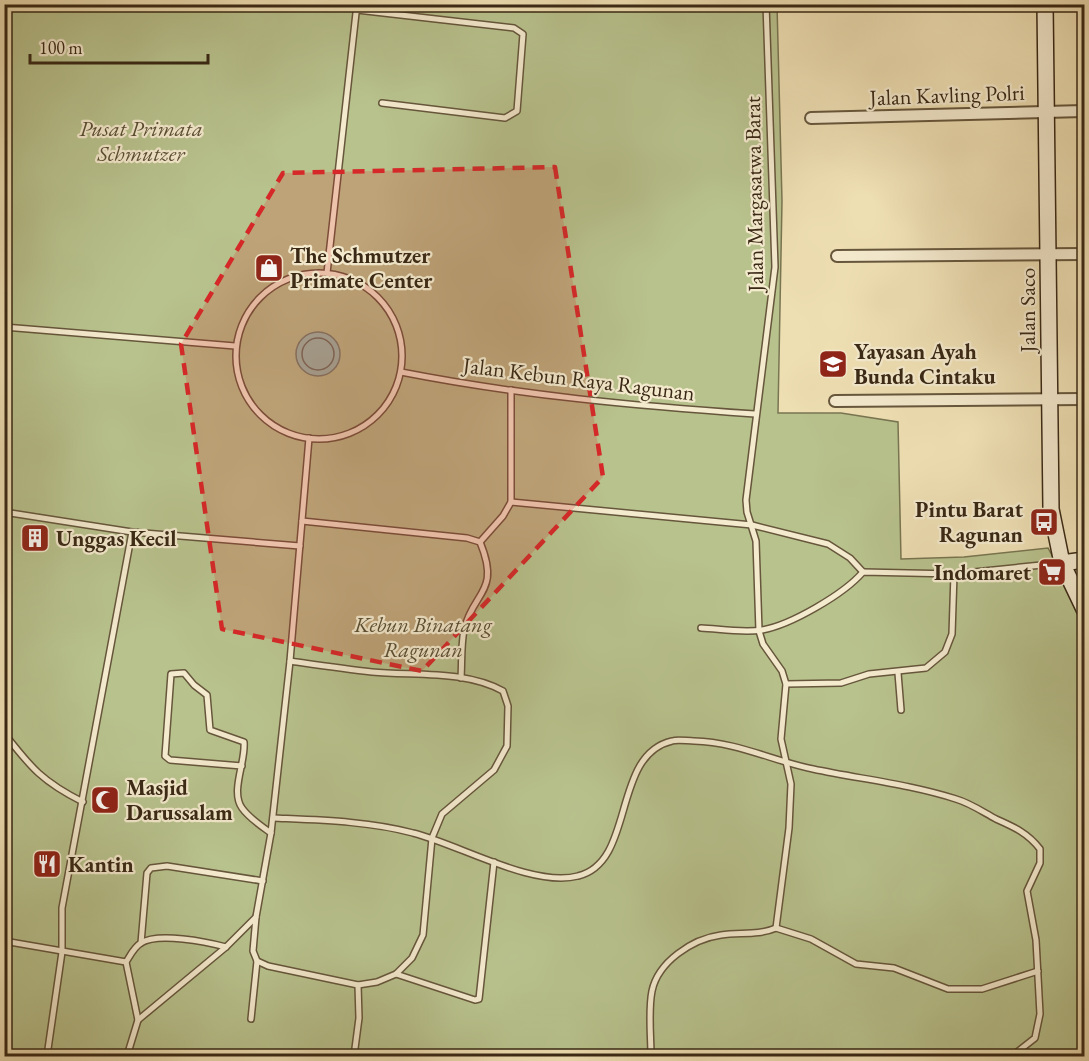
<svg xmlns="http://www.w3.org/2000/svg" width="1089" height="1061" font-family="'EB Garamond',serif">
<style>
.green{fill:#b8c28d;stroke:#787551;stroke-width:1.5}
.water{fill:#9abdaa;stroke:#73816e;stroke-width:1.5}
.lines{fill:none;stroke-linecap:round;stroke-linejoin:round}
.shore{stroke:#6a7260;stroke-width:1.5}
.lane-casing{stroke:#66563c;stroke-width:8}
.street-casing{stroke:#66563c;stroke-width:14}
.secondary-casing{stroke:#392815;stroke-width:18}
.lane{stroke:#f4eace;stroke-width:5}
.street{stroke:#f4eace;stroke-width:10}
.secondary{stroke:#f4eace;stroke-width:15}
.marked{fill:#d62828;fill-opacity:0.2;stroke:#d62828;stroke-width:4.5;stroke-dasharray:12 8;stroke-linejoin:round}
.labels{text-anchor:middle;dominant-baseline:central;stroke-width:4.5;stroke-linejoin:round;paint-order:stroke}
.street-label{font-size:22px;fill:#392815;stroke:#f4eace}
.park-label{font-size:22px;font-style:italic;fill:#594e33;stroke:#f4eace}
.poi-label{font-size:22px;font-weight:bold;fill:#392815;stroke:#f4eace;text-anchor:start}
</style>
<rect width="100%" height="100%" fill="#eedfb3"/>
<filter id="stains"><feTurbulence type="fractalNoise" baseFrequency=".00333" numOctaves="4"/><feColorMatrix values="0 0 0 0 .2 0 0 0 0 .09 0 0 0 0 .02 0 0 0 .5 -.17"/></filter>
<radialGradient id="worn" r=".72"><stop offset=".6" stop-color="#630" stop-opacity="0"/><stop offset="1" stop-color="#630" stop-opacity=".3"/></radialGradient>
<path class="green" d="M5,5h772l5,196 -4,212h63l57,9 3,137 63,-2 84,-9 36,66v438l-2,4h-1077z"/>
<circle class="water" cx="318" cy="354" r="22"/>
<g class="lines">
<circle class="shore" cx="318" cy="354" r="16"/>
<g class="lane-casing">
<g id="lane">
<path d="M357,10l157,18 9,6 -6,77 -12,7 -123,-15"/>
<circle cx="319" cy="356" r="83"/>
<path d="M327,273l30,-269"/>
<path d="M4,327l231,19"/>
<path d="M401,372c117,23 235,34 354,42"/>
<path d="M511,502v-112"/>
<path d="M4,512l128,20 168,14"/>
<path d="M302,521l165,17 13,4 23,-26 8,-14 241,23 76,19 22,14 13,14"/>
<path d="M701,628c19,1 42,5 61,2 29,-5 82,-36 101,-58l91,2 107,-11"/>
<path d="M898,673l3,37"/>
<path d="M461,678c1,-16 0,-33 3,-48 9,-39 37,-37 16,-88"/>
<path d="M786,684l55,-1 28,-9 57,-6 19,-16 7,-18 2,-60"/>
<path d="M4,733c27,35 39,49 79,69"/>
<path d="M242,766l-72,-6 -5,-4 6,-82 13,-1 10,12 13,10 3,35 34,12c2,20 -14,49 -2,66 7,10 19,18 29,25"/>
<path d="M273,818c45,2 96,3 140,15 45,11 120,55 165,43 58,-14 33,-121 94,-135 6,-2 15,0 22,0 43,1 79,20 119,28 47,10 96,15 143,30 14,4 27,13 40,20 18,8 32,14 44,30v14l-13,28 9,49 4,74 -5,24 -23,18"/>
<path d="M256,917l-3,34 4,10 11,5 90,19 19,-3 19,-8 16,-16 11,-23 9,-97 10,-24 52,-44 13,-24 1,-40 -5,-15c-38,-21 -88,-15 -131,-19 -27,-3 -54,-7 -82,-11"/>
<path d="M776,928l35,11 45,25 38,4 54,21h34l56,-18"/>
<path d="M4,941l122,21"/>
<path d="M141,943l6,-70 4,-5 16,-2 96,15"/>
<path d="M396,974l79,26 4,-1 15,-137"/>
<path d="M251,1019l6,-58"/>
<path d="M138,1020l-12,-58c4,-6 8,-15 15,-19 17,-11 66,-1 85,4"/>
<path d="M47,1056l15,-104v-44l70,-376"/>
<path d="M127,1056l11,-36 88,-73 30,-30 15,-84 19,-172 19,-223"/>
<path d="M354,1056l5,-38 -1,-33"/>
<path d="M651,1056c0,-20 -3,-45 1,-65 6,-29 40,-52 69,-56 19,-3 36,1 55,-7l13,-100 2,-44 -10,-45 5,-55 -4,-13 -19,-27 -4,-13 -3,-90 -9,-29 -1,-12 29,-233 -9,-263"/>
</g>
</g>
<g class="street-casing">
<g id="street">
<path d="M811,118l273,-7"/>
<path d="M837,256l247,-2"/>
<path d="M835,401l249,-2"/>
</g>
</g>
<g class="secondary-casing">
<g id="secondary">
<path d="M1045,4l6,505 11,54 22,46"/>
<path d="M1062,563l22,-3"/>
</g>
</g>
<use href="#lane" class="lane"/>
<use href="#street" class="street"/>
<use href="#secondary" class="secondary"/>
</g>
<path class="marked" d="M555,167l48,310 -181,194 -200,-42 -41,-285 102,-171z"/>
<defs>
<g id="shop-square" transform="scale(1.5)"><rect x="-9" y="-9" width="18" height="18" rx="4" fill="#8f2418" stroke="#f4eace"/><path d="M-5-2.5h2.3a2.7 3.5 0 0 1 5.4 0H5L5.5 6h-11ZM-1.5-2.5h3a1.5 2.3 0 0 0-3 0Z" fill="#fff"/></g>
<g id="school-square" transform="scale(1.5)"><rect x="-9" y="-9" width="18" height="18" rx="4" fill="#8f2418" stroke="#f4eace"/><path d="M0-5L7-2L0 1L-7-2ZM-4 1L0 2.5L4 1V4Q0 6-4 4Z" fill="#fff"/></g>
<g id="bus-square" transform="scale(1.5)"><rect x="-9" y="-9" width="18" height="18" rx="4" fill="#8f2418" stroke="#f4eace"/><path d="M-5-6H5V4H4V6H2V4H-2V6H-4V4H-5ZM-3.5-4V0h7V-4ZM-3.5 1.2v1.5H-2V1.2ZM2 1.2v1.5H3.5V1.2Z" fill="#fff"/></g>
<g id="building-square" transform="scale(1.5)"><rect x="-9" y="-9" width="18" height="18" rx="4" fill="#8f2418" stroke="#f4eace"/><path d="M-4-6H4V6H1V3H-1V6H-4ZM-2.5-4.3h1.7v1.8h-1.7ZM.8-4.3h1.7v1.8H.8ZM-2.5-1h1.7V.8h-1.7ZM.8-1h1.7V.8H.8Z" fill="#fff"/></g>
<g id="supermarket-square" transform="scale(1.5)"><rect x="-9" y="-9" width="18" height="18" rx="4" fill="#8f2418" stroke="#f4eace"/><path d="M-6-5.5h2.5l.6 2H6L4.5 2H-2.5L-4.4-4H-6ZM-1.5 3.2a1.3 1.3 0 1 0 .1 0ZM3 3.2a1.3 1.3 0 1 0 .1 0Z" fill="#fff"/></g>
<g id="mosque-square" transform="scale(1.5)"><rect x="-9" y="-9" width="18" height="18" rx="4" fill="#8f2418" stroke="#f4eace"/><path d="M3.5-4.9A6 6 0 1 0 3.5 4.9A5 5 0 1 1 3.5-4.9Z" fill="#fff"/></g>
<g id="restaurant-square" transform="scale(1.5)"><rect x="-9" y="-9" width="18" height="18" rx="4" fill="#8f2418" stroke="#f4eace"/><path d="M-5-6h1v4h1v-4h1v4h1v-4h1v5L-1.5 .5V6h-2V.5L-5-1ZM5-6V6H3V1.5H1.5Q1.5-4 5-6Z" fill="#fff"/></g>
</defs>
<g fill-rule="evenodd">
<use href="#shop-square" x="269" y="268"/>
<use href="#school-square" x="833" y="364"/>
<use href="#bus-square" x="1044" y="522"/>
<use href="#building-square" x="35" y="538"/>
<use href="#supermarket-square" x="1052" y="572"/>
<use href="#mosque-square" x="105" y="800"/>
<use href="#restaurant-square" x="47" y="864"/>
</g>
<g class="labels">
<g class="street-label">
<text transform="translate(947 95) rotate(-2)">Jalan Kavling Polri</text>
<text transform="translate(754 194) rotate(-91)">Jalan Margasatwa Barat</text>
<text transform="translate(1027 310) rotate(-90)">Jalan Saco</text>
<text transform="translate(579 379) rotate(7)">Jalan Kebun Raya Ragunan</text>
</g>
<g class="park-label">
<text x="141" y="128">Pusat Primata<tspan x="141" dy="25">Schmutzer</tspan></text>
<text x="423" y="624">Kebun Binatang<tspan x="423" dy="25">Ragunan</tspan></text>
</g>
<g class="poi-label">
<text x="290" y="255">The Schmutzer<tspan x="290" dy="25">Primate Center</tspan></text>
<text x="854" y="351">Yayasan Ayah<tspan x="854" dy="25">Bunda Cintaku</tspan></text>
<text x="1023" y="509" text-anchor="end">Pintu Barat<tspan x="1023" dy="25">Ragunan</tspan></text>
<text x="56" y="538">Unggas Kecil</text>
<text x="1031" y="572" text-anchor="end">Indomaret</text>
<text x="126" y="787">Masjid<tspan x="126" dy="25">Darussalam</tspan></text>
<text x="68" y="864">Kantin</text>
</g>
</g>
<rect width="1089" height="1061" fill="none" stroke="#eedfb3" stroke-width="24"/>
<rect x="6" y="6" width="1077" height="1049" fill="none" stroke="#392815" stroke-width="3"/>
<rect x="12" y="12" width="1065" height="1037" fill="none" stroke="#392815" stroke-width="1.5"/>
<path d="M30 54v9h178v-9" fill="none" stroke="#392815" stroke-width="3"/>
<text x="39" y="54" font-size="18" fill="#392815" stroke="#f4eace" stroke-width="4.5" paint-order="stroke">100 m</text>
<rect width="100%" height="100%" filter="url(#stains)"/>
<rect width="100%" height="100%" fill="url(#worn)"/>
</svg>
